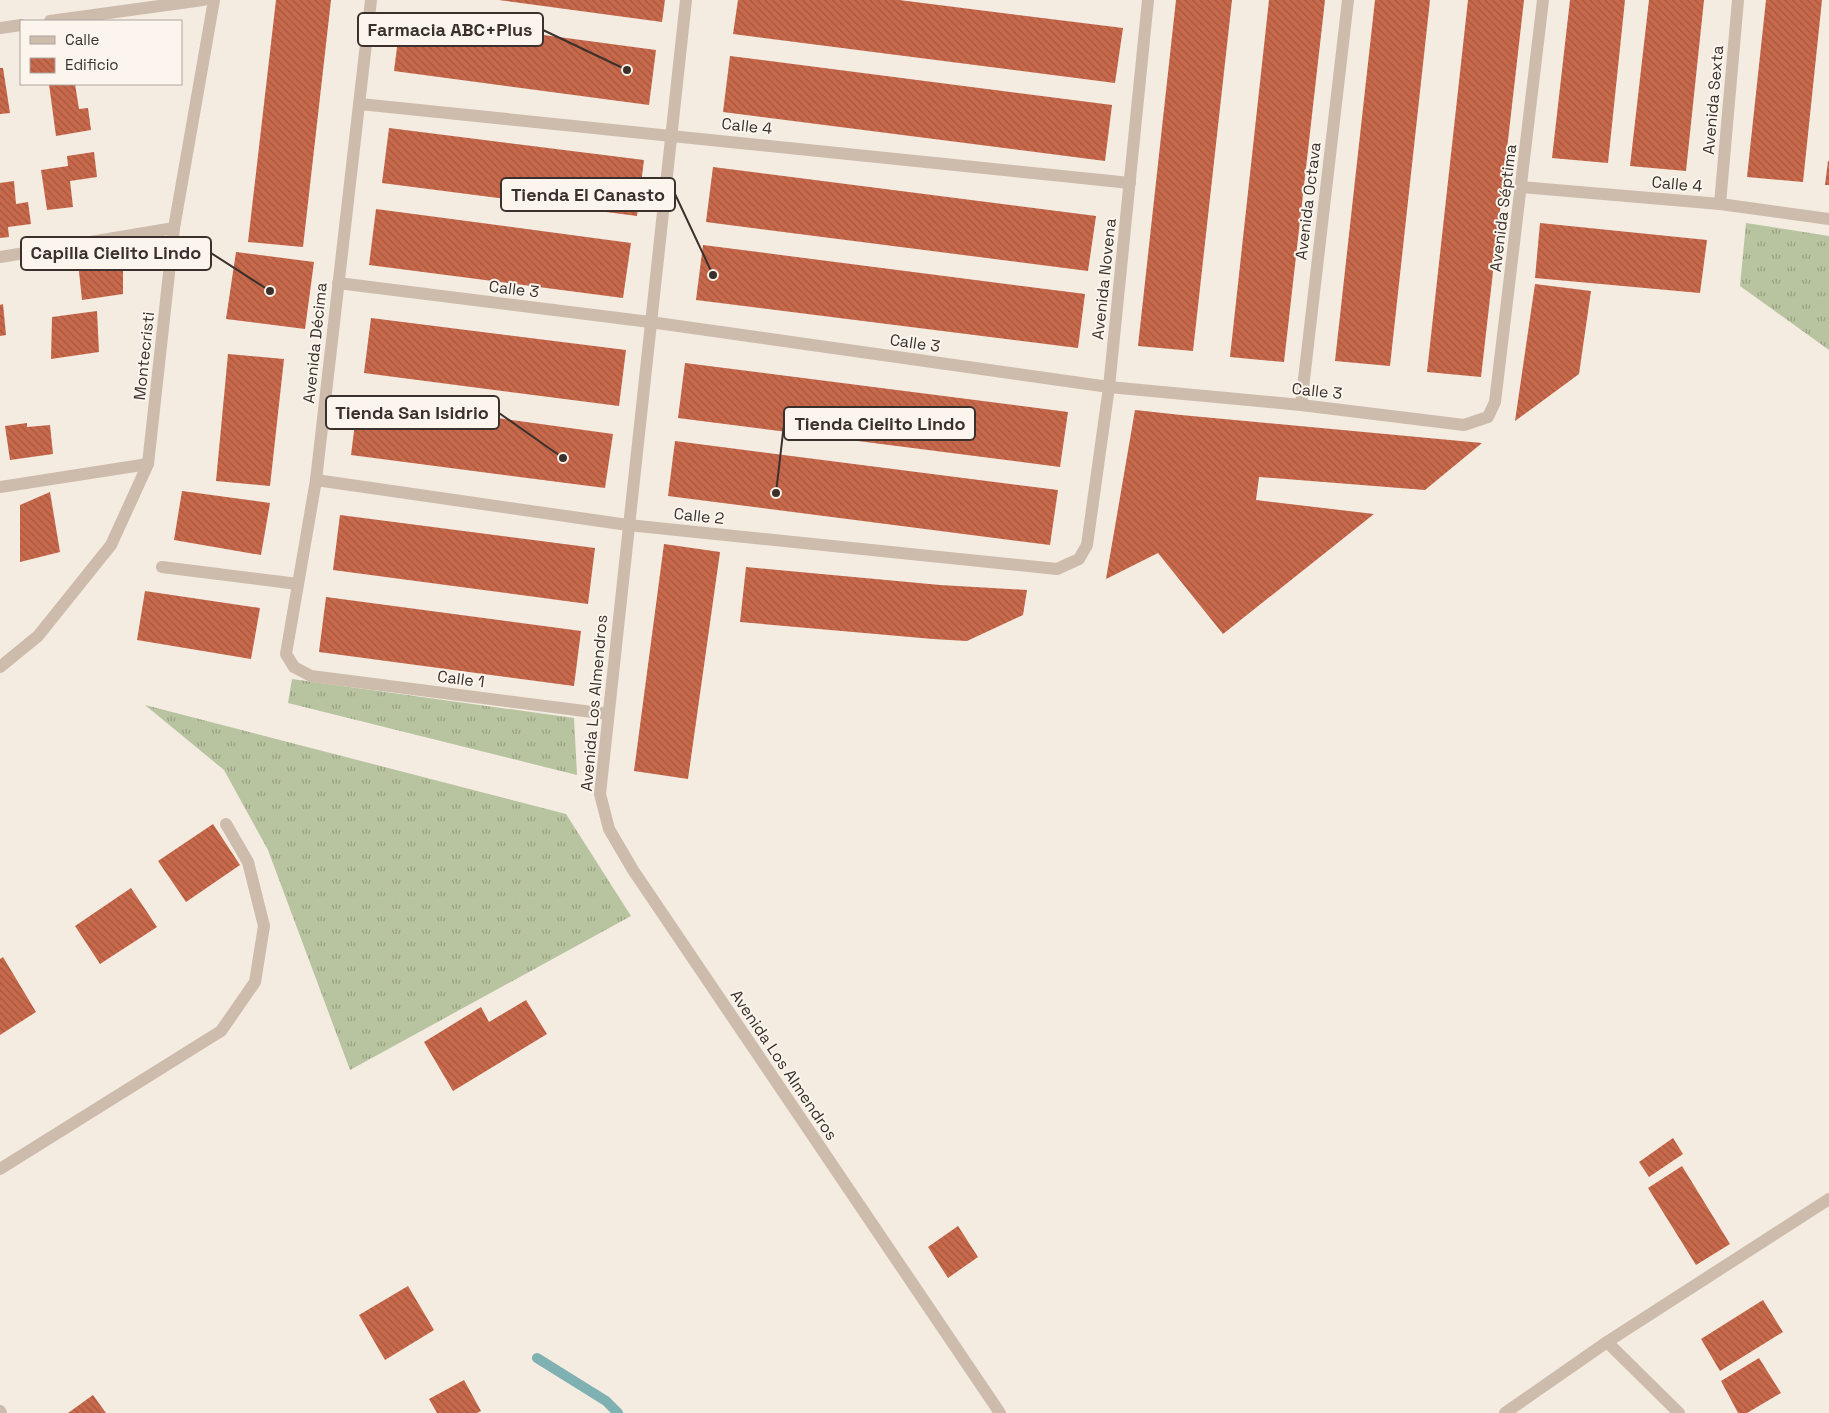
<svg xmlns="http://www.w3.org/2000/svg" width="1829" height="1413" font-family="'Space Grotesk',sans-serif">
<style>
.grass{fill:url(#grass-tufts)}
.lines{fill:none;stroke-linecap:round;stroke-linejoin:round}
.stream{stroke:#7fb0b2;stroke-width:10}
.building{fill:url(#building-back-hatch)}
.service{stroke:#cdbbac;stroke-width:12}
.minor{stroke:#cdbbac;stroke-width:12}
.tertiary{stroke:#cdbbac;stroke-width:12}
.labels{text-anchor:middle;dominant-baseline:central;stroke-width:4;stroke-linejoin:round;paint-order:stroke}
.street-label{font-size:16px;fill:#3b302b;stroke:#fbf5ee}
.leader{fill:none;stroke:#3b302b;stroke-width:2}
.callout-dot{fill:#3b302b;stroke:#fbf5ee;stroke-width:2}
.callout{fill:#fbf5ee;stroke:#3b302b;stroke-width:2}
.callout-label{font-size:18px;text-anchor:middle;font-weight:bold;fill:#3b302b}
</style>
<defs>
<pattern id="grass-tufts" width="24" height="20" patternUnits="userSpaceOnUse" patternTransform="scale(1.25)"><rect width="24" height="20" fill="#b8c4a0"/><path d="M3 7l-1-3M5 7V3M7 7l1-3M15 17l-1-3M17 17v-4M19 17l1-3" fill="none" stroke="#97a083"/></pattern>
<pattern id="building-back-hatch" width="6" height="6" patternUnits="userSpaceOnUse" patternTransform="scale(1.25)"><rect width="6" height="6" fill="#c8694b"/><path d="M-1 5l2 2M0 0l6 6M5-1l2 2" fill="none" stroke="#a4573f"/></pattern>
</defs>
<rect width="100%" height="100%" fill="#f4ebe1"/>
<g class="grass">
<path d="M1746,223l83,13v114l-89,-64z"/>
<path d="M292,679l282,39 3,57 -289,-72z"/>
<path d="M145,705l421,109 65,102 -281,154 -82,-220 -44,-80z"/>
</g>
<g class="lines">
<path class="stream" d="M537,1358l69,43 12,12"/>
</g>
<g class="building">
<path d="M276,0h55l-28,247 -55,-5z"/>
<path d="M499,0h166l-3,22z"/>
<path d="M738,0h161l224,28 -8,55 -382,-49z"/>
<path d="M1176,0h56l-39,351 -55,-5z"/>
<path d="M1269,0h56l-41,362 -54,-5z"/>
<path d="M1375,0h55l-40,366 -55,-5z"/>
<path d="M1468,0h56l-43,377 -54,-5z"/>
<path d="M1570,0h55l-17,163 -56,-5z"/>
<path d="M1649,0h55l-18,171 -56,-5z"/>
<path d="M1766,0h56l-19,182 -56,-5z"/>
<path d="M401,16l255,34 -7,55 -255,-34z"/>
<path d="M730,56l382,49 -7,56 -382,-49z"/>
<path d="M0,68h3l7,45 -10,1z"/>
<path d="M49,84h26l4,25 9,-1 3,22 -35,6z"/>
<path d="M389,128l255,32 -7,56 -255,-33z"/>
<path d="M94,152l3,25 -27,4 3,26 -26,3 -6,-40 27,-4 -1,-10z"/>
<path d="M1828,161h1v24h-4z"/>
<path d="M713,167l383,49 -8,55 -382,-49z"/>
<path d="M14,181l2,23 12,-2 3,22 -23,3 1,10 -9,1v-55z"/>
<path d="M376,209l255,34 -8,55 -254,-33z"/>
<path d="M1540,223l167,17 -7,53 -165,-15z"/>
<path d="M703,245l382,49 -7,54 -382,-48z"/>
<path d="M236,252l78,10 -9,67 -79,-10z"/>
<path d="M78,262h45v32l-41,6z"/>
<path d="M1535,284l56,7 -12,83 -64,47z"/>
<path d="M3,304l3,31 -6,1v-31z"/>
<path d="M97,311l2,41 -48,7 1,-42z"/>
<path d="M371,318l255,32 -7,56 -255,-33z"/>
<path d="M228,354l56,5 -14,127 -54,-5z"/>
<path d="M685,363l383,49 -8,55 -382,-49z"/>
<path d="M358,399l255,35 -8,54 -254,-33z"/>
<path d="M1135,410l46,5 301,28 -57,47 -166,-13 -3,23 118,14 -151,120 -65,-81 -52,26z"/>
<path d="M27,423v4l23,-2 3,29 -43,6 -5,-34z"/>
<path d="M675,441l383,49 -8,55 -382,-49z"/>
<path d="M182,491l88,12 -9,52 -87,-15z"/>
<path d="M50,492l10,60 -40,10v-57z"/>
<path d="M340,515l255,33 -7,56 -255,-34z"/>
<path d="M664,544l56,8 -32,227 -54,-8z"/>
<path d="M746,567l194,18 87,5 -4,25 -56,26 -34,-2 -193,-17z"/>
<path d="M145,591l115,17 -9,51 -114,-19z"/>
<path d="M326,597l255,34 -7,55 -255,-34z"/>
<path d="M213,824l27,41 -54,37 -28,-41z"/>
<path d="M131,888l26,39 -57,37 -25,-38z"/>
<path d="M3,957l33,55 -36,23v-76z"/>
<path d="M526,1000l21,34 -94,57 -29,-49 57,-35 8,15z"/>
<path d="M1673,1138l10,16 -34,23 -10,-15z"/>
<path d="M1682,1166l48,78 -34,21 -48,-77z"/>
<path d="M958,1226l20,31 -30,21 -20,-31z"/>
<path d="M408,1286l26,44 -49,30 -26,-45z"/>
<path d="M1763,1300l20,32 -63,39 -19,-32z"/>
<path d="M1759,1358l22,35 -34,20h-9l-17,-32z"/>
<path d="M464,1380l17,31 -4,2h-40l-8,-14z"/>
<path d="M93,1395l13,18h-38z"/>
</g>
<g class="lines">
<path class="service" d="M0,1169l221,-138 34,-49 9,-56 -16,-64 -22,-38"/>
<g class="minor">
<path d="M371,0l-55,480 -30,174 8,13 17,9 297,38"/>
<path d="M686,0l-86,794 9,35 24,41 367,543"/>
<path d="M50,21l153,-21"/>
<path d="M0,28l21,-3"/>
<path d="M360,104l770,79"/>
<path d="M1522,187l198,17 109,15"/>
<path d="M1720,204l18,-204"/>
<path d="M0,257l174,-29"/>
<path d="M338,283l312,39 459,65 192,18 163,20 24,-8 7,-15 48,-402"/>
<path d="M1301,405l47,-405"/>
<path d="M316,480l312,45 429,44 22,-10 8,-14 22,-158 39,-387"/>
<path d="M0,487l148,-23"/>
<path d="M162,567l136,17"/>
<path d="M1607,1342l72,71"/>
<path d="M1505,1413l102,-71 222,-143"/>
</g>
<g class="tertiary">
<path d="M0,667l38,-31 73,-91 37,-81 26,-236 40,-228"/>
<path d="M0,1411l1,2"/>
</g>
</g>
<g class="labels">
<g class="street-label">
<text transform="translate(1713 100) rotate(-85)">Avenida Sexta</text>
<text transform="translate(747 126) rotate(6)">Calle 4</text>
<text transform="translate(1677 184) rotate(5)">Calle 4</text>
<text transform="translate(1308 201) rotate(-83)">Avenida Octava</text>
<text transform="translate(1503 208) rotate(-83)">Avenida Séptima</text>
<text transform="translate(1104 279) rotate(-84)">Avenida Novena</text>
<text transform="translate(514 289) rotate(7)">Calle 3</text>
<text transform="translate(315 343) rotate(-84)">Avenida Décima</text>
<text transform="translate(915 343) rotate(8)">Calle 3</text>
<text transform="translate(144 356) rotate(-84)">Montecristi</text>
<text transform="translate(1317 391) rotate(6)">Calle 3</text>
<text transform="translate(699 516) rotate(6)">Calle 2</text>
<text transform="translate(461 679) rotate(7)">Calle 1</text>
<text transform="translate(594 703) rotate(-85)">Avenida Los Almendros</text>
<text transform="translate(784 1065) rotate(56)">Avenida Los Almendros</text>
</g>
</g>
<path class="leader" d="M627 70L543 30M713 275L675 194M270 291L211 253M563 458L499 413M776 493L784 424"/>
<g class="callout-dot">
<circle cx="627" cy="70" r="5"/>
<circle cx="713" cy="275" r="5"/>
<circle cx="270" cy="291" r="5"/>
<circle cx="563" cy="458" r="5"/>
<circle cx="776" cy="493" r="5"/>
</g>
<g class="callout">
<rect x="358" y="13" width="185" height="33" rx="5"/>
<rect x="501" y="178" width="174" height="33" rx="5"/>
<rect x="21" y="237" width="190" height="33" rx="5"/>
<rect x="326" y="396" width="173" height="33" rx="5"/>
<rect x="784" y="407" width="191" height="33" rx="5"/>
</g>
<g class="callout-label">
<text x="450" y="36">Farmacia ABC+Plus</text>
<text x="588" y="201">Tienda El Canasto</text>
<text x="116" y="259">Capilla Cielito Lindo</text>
<text x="412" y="419">Tienda San Isidrio</text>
<text x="880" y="430">Tienda Cielito Lindo</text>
</g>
<rect x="20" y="20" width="162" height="65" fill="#fbf5ee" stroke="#aea6a0"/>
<rect x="30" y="36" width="25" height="8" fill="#cdbbac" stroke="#aea6a0"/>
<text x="65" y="45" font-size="15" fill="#3b302b">Calle</text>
<rect x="30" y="58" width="25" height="15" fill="url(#building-back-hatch)" stroke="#aea6a0"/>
<text x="65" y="70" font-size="15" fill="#3b302b">Edificio</text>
</svg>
